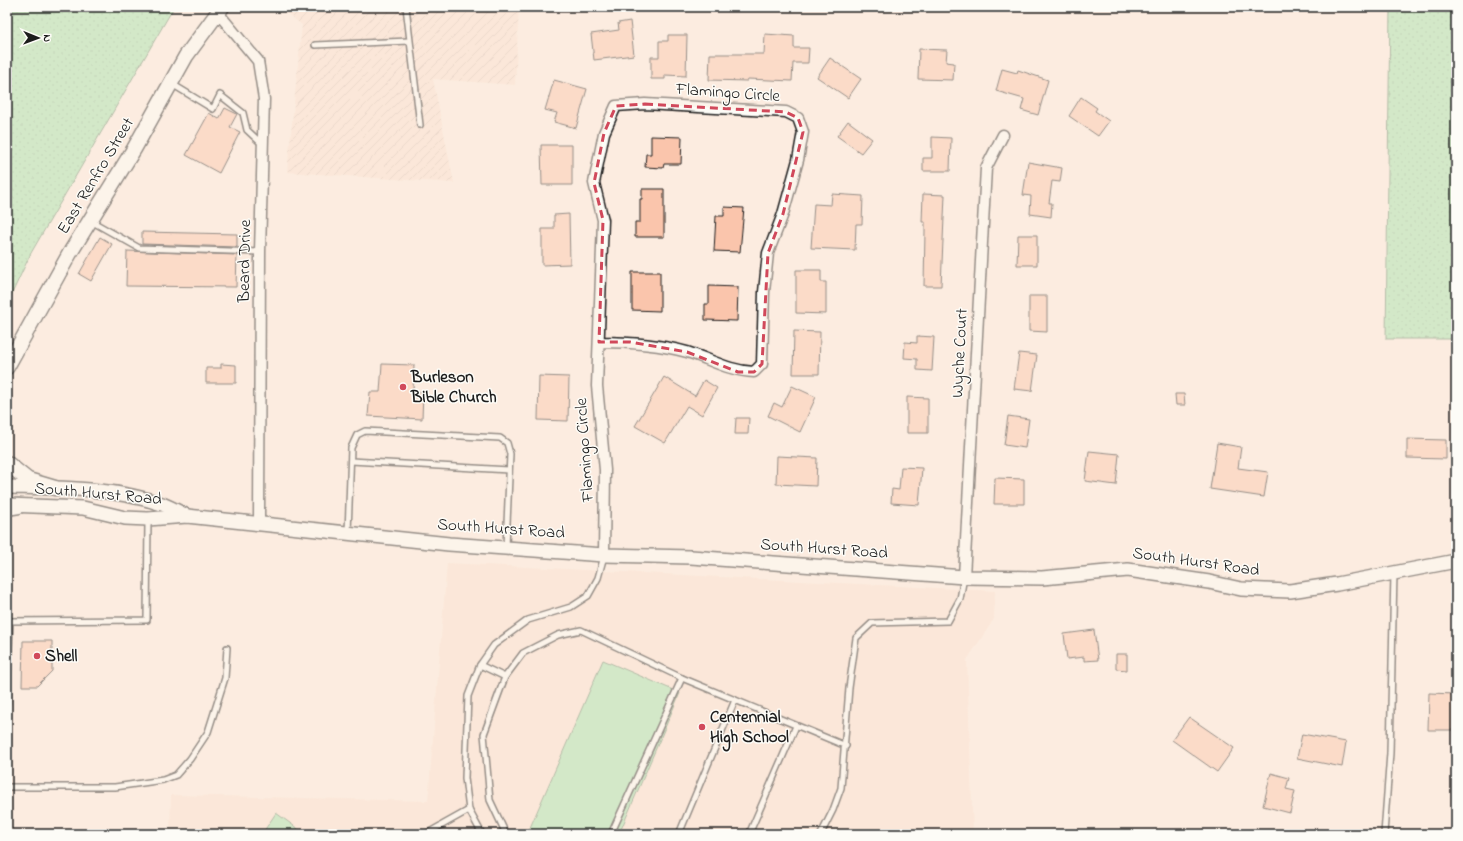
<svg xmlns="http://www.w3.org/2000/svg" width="1463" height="841" font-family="'Indie Flower',sans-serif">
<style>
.built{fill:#fbe0d0}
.industrial{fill:url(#industrial-furrows)}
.grass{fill:url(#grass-dots);stroke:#608064}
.pitch{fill:#a3e3ac;stroke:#608064}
.building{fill:#fac5ac;stroke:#1c1c1c}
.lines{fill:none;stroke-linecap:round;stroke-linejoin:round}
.service-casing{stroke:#1c1c1c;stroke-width:8}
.minor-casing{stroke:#1c1c1c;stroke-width:13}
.tertiary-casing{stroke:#1c1c1c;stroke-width:16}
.secondary-casing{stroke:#1c1c1c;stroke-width:17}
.service{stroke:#fdfcf7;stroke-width:5}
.minor{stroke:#fdfcf7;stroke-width:10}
.tertiary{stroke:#fdfcf7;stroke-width:13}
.secondary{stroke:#fdfcf7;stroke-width:14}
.marked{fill:none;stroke:#d1495b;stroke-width:3;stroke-dasharray:8 5;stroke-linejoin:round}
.poi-dot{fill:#d1495b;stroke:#fdfcf7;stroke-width:1.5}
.labels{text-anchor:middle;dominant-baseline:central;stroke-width:3;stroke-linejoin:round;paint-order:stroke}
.street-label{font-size:17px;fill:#1c1c1c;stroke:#fdfcf7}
.poi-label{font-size:17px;font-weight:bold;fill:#1c1c1c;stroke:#fdfcf7;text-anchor:start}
</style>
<defs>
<pattern id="industrial-furrows" width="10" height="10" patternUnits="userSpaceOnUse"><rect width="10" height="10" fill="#fbe0d0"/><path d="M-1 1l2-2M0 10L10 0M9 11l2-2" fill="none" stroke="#d7c0b2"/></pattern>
<pattern id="grass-dots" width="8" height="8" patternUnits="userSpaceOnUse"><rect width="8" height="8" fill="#a3e3ac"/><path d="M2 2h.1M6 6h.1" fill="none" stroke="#8cc293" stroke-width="1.8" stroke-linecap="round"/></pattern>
</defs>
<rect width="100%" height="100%" fill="#fcece0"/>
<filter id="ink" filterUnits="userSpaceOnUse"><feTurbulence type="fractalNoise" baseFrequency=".025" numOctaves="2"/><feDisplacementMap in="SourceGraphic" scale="8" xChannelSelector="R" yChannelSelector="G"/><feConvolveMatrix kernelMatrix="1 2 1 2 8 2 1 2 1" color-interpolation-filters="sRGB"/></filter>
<g filter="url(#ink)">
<path class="built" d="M447,563l548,28 -1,28 -27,41 6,174h-803l1,-39 257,6z"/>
<path class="industrial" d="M286,7h233l-4,78 -82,-6 21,104 -167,-11 15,-147 -17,-13z"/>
<g class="grass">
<path d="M7,7h167l-143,246 -24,51z"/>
<path d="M1390,7h66v332h-70z"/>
</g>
<g class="pitch">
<path d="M603,660l77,33 -61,141h-81l-9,-4z"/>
<path d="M276,813l29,21h-43z"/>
</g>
<g class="building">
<path d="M630,21l4,34 -40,5 -3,-26 28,-4 -1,-7z"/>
<path d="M765,34l29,2v12h15l-1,15h-15l-1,18 -44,-2 -1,2 -38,-1 1,-26h54z"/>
<path d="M668,35h19l-1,41 -21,-1v4h-14v-22h8v-16h9z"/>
<path d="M919,49l28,1 -1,12 8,1 -1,17 -35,-1z"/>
<path d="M830,58l31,21 -13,19 -31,-21z"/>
<path d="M1002,69l15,4 1,-3 30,10 -10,35 -17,-5 3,-11 -28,-8z"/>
<path d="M554,80l33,9 -11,39 -22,-6 3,-9 -12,-3z"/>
<path d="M1081,97l16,11 -2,3 14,10 -11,15 -29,-20z"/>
<path d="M225,108l12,6 -7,13 10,5 -21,41 -33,-18 23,-42 10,6z"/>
<path d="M848,121l24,18 -11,14 -24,-17z"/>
<path d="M651,136l31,1 -1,27h-17l-1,4 -18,-1 1,-13h5z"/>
<path d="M932,137l19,1 -1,33h-27v-13h9z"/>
<path d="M541,145h31v40h-30z"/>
<path d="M1028,162l34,6 -2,14 -8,-1 -3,22h3l-1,14 -21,-3 1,-18 -8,-1z"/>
<path d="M642,189h22v48h-29v-15h5v-23h2z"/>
<path d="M832,194l31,2 -1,28h-6l-1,26 -44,-2 3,-44 17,1z"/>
<path d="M923,194l22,1 -4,91h-17l1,-55v-9h-3z"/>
<path d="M724,207l20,1 -4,44 -26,-1 2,-35h8z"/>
<path d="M569,214l1,50 -28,1v-36h12v-14z"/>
<path d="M142,232l95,2v13l-95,-3z"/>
<path d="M1018,235h19v30h-20z"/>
<path d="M100,237l12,7 -21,37 -12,-7z"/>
<path d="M127,251l110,4 -1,32 -110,-1z"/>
<path d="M796,270h25v12h5v32l-30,-1z"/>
<path d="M632,272h28v39l-28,-1z"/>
<path d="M709,286l29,1 -1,34 -32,-1v-16h4z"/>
<path d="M1029,296h18v36l-18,-1z"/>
<path d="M794,331l26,1 -1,42h-26z"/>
<path d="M917,336l17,1 -2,34 -15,-1v-11l-13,-1 1,-16 12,1z"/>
<path d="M1019,353l18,2 -5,36 -18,-2z"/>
<path d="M221,364l15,1v18h-30v-15h15z"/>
<path d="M382,364l32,1 -1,26 10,1 -1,27 -54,-3 2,-24h10z"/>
<path d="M539,376l30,1 -1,44 -30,-1z"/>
<path d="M664,377l31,19 9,-16 13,8 -15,27 -15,-9 -22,37 -30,-17z"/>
<path d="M792,386l24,11 -16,35 -32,-16 6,-13 8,4z"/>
<path d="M1175,394h9l1,11h-9z"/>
<path d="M907,397l21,1v35h-21z"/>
<path d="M1008,416l21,3 -4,29 -21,-3z"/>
<path d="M736,418h13l-1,16h-13z"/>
<path d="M1407,439l39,1v19l-39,-1z"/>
<path d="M1217,443l24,4 -3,21 30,4 -4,25 -54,-8z"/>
<path d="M1089,451l30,3 -3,31 -31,-4z"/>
<path d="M777,456l40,2 -1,28 -40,-2z"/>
<path d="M901,467l21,1 -3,37 -28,-2 1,-14 7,1z"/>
<path d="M995,478l29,1v25h-30z"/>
<path d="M1094,630l4,30 -14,1v-4l-17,2 -3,-25z"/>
<path d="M23,641h29v30l-15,15h-15z"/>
<path d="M1116,654h11v16l-11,-1z"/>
<path d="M1429,693l26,1 -1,36h-26z"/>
<path d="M1189,717l45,31 -17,24 -45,-32z"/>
<path d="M1302,734l44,8 -4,25 -45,-9z"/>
<path d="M1271,773l18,5 -3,11 9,2 -5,22 -27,-7z"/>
</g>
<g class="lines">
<g class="service-casing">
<g id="service">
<path d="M406,7l14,118"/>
<path d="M315,45l94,-4"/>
<path d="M172,84l41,25 7,-14 23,18 4,17 15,14"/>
<path d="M91,221l48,27 121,4"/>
<path d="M351,461l158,9"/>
<path d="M348,533l3,-85 6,-13 8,-4 135,7 7,5 3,11 -4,93"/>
<path d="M7,621l140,-1 1,-100"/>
<path d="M480,665l25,12 18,-24 35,-18 23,-5 101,48 164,68"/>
<path d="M505,677l-21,57 6,66 16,34"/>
<path d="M7,702l3,-81"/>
<path d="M7,787h108l48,-7 13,-5 14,-16 18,-27 17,-54 2,-30"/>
<path d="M426,834l43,-24"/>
<path d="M482,834l-13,-24 -4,-32 3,-82 12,-31 14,-20 34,-25 43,-13 17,-11 10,-18 6,-22"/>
<path d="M611,834l71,-156"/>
<path d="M679,834l56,-134"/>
<path d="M749,834l47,-108"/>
<path d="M821,834l12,-24 8,-22 8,-100 7,-50 16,-15 76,-2 12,-22 4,-22"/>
<path d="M1384,834l6,-81 4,-180"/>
</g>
</g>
<g class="minor-casing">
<g id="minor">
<path d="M218,13l40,48 6,38 -4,153 -1,273"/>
<path d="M599,342c30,0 59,2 88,10 23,7 42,19 67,20l8,-8 2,-72 4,-39 15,-39 15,-54 5,-28 -5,-14 -12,-6 -141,-8 -29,2 -12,27 -10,50 9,37 -6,166 8,84 -1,85"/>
<path d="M964,577l22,-409 17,-33"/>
</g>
</g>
<g class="tertiary-casing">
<g id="tertiary">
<path d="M7,487c52,1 105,0 155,17 8,3 17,8 25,12"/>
<path d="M9,505l74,3 42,10 23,1 39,-3 262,28 155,11 87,2 273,20 78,1 86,-8 81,12 32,7 49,2 47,-7 119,-23"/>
</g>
</g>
<g class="secondary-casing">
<g id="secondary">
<path d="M7,367l63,-114 64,-104 52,-93 36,-49"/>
<path d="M7,463l21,17 27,8"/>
<path d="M7,508l12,-2"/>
</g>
</g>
<use href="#service" class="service"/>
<use href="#minor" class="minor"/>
<use href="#tertiary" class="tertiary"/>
<use href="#secondary" class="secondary"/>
</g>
</g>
<path d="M0 0H1463V841H0ZM645,104l141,8 12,6 5,14 -20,82 -15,39 -6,111 -8,8h-16l-51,-20 -57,-10h-31l4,-122 -9,-37 10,-50 12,-27z" fill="#fcece0" fill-opacity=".55" fill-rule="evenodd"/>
<path class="marked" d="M645,104l141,8 12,6 5,14 -20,82 -15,39 -6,111 -8,8h-16l-51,-20 -57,-10h-31l4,-122 -9,-37 10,-50 12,-27z"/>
<g class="poi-dot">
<circle cx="403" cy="387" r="4"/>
<circle cx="37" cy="656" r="4"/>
<circle cx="702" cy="727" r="4"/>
</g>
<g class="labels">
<g class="street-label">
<text transform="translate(728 93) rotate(4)">Flamingo Circle</text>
<text transform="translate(96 176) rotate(-59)">East Renfro Street</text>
<text transform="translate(245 261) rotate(-89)">Beard Drive</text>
<text transform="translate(960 353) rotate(-87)">Wyche Court</text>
<text transform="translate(585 450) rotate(-94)">Flamingo Circle</text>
<text transform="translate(98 494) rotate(5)">South Hurst Road</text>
<text transform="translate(501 529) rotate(4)">South Hurst Road</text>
<text transform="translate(824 549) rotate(4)">South Hurst Road</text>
<text transform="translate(1196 562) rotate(8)">South Hurst Road</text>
</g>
<g class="poi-label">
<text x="411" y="377">Burleson<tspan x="411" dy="20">Bible Church</tspan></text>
<text x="45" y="656">Shell</text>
<text x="710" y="717">Centennial<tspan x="710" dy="20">High School</tspan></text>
</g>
</g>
<rect width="1463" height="841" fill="none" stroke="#fdfcf7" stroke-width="24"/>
<rect x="12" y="12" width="1439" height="817" fill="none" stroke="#1c1c1c" stroke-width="1.5" filter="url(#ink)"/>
<g transform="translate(38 38) rotate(91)" stroke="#fdfcf7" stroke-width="3" paint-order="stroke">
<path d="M0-3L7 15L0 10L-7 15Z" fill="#1c1c1c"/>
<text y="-6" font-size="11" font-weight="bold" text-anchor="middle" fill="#1c1c1c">N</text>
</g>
</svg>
